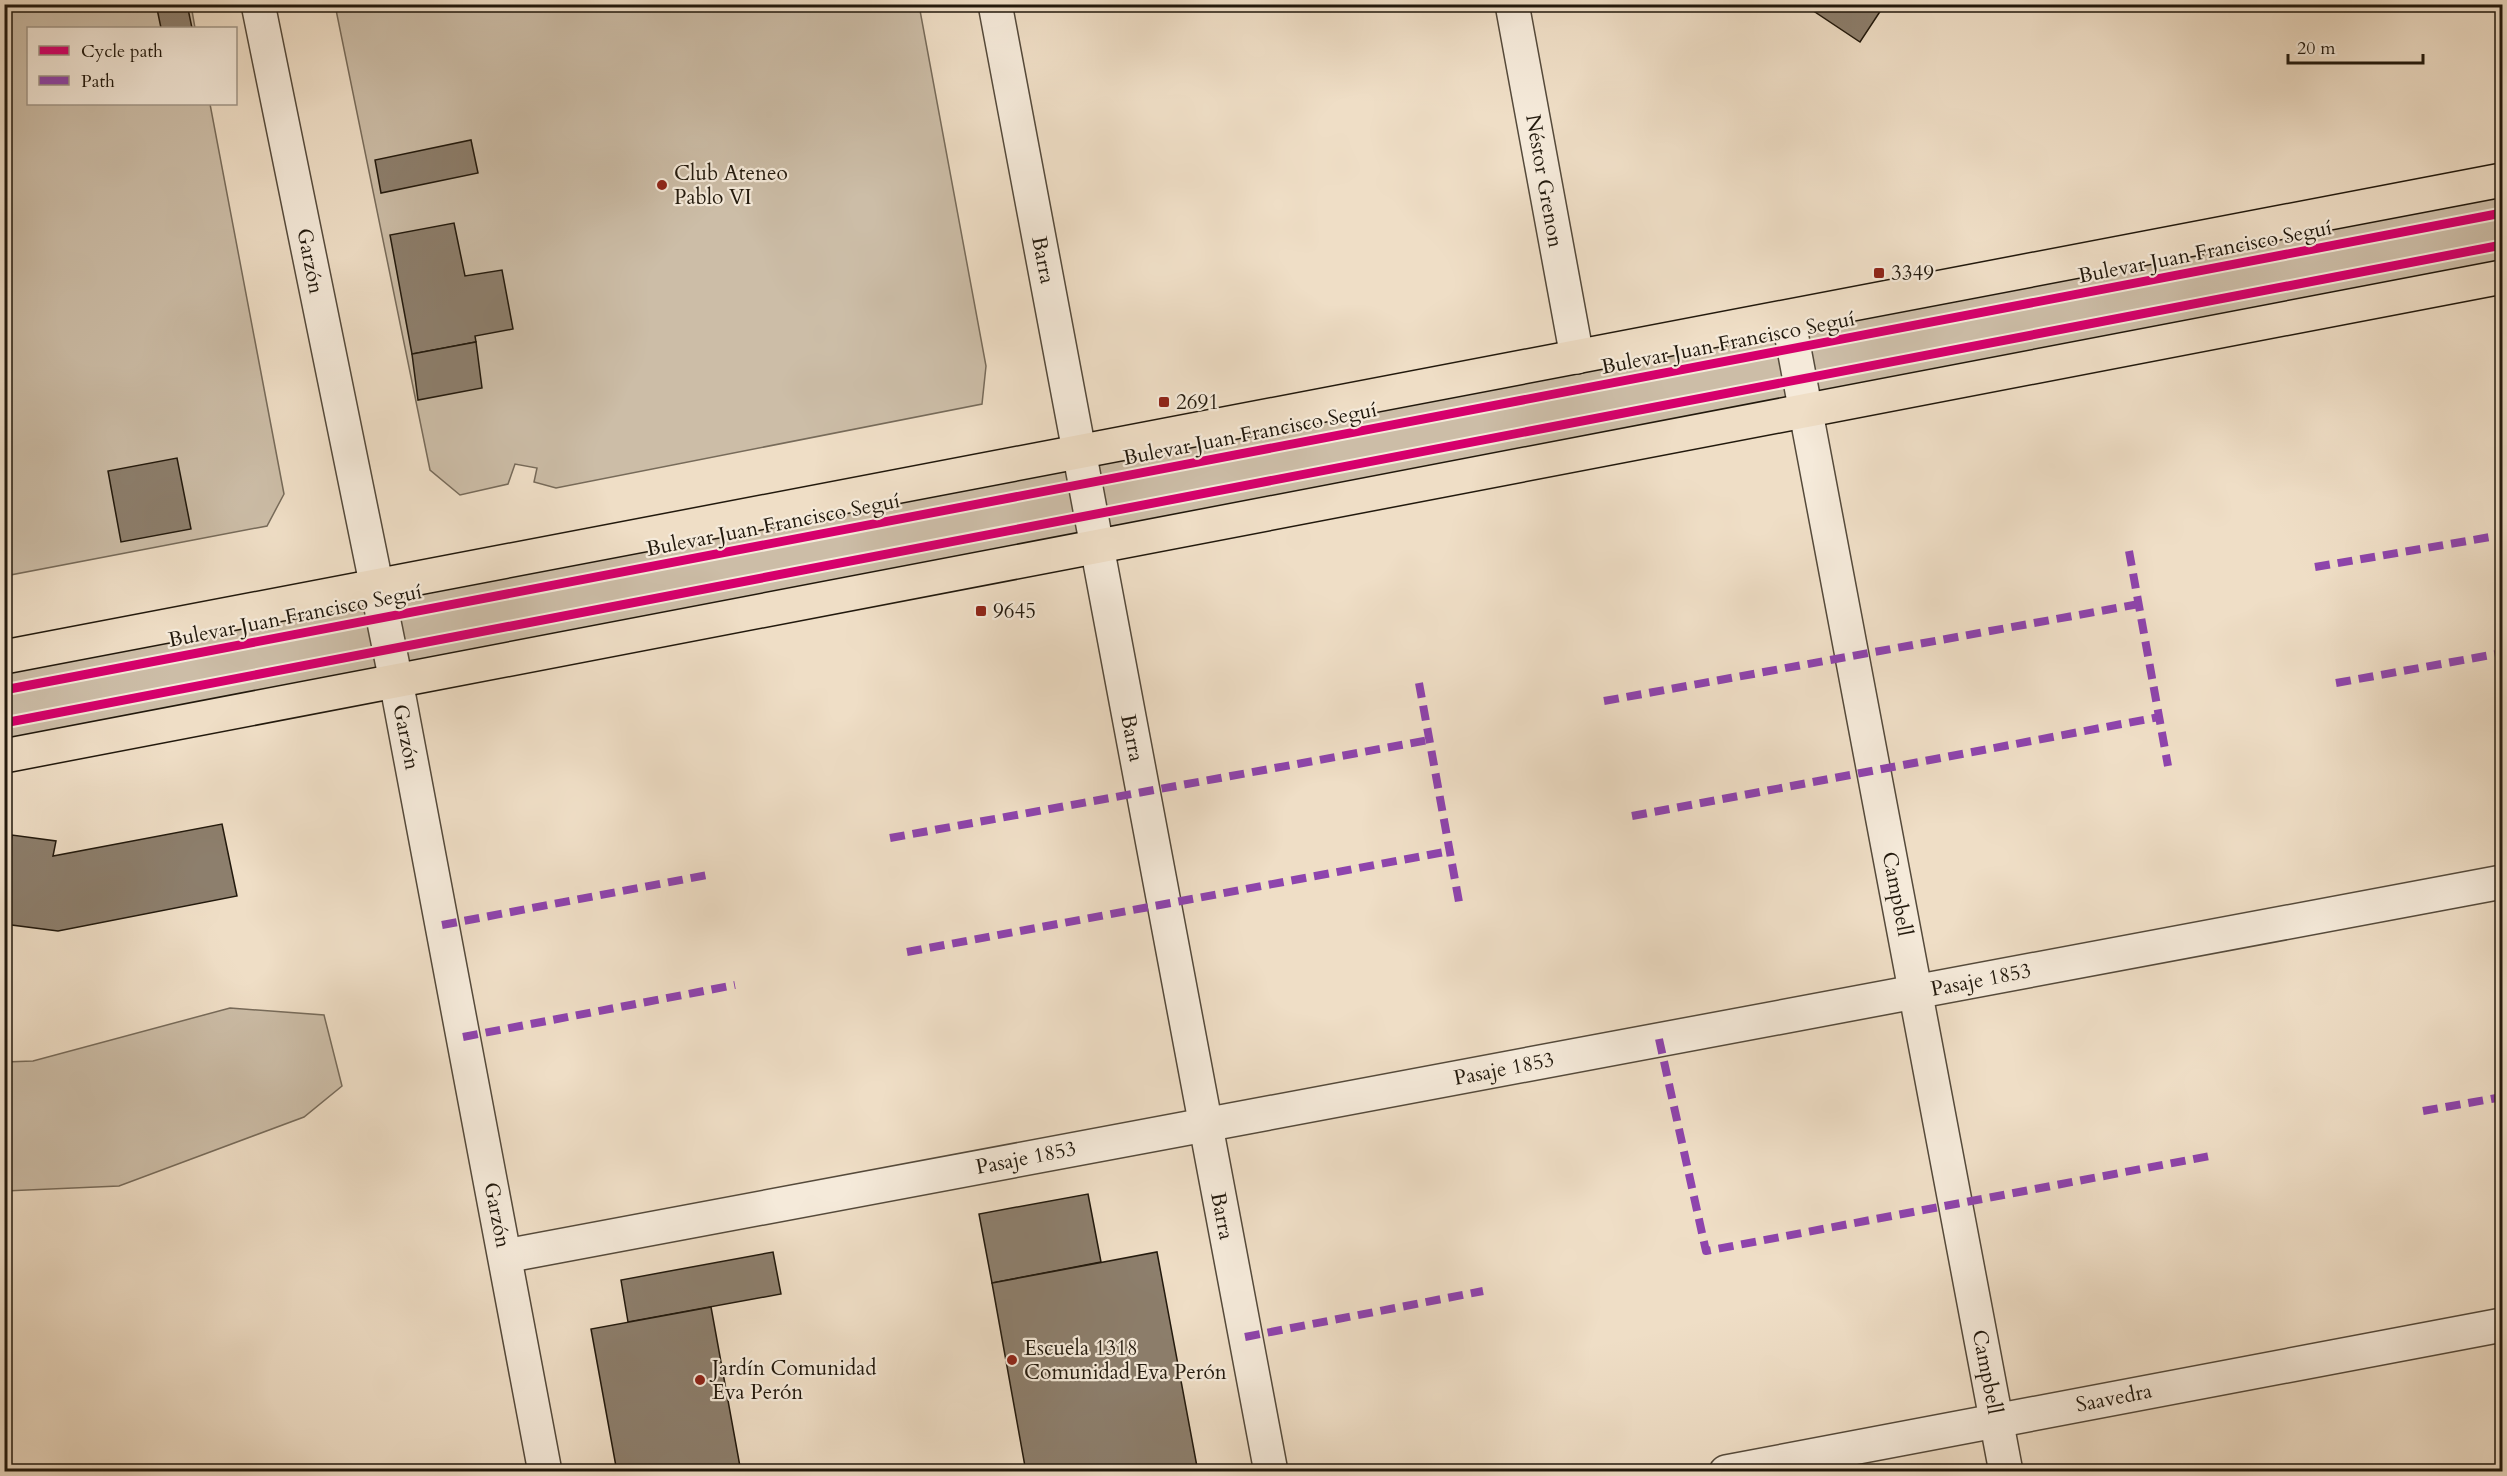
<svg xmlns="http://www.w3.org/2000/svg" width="2507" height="1476" font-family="Cardo,serif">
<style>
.green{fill:#ccbda7;stroke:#776b5a;stroke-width:1.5}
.building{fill:#8d7f6d;stroke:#22190d;stroke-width:1.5}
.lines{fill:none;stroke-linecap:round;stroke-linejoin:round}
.minor-casing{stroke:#554a3b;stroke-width:36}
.major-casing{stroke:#22190d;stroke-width:36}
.minor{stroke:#f5eada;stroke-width:33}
.major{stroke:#efdec6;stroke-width:33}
.quiet{stroke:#8e44ad;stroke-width:8;stroke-dasharray:15 8;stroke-linecap:butt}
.cycleway-casing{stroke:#f5eada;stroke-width:13}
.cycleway{stroke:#d6006c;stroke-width:9}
.poi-dot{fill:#8f2418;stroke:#f5eada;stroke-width:2}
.labels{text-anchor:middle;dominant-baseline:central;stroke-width:4.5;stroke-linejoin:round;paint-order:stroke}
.poi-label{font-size:21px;fill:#22190d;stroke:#f5eada;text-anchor:start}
.street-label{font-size:21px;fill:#22190d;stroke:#f5eada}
</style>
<rect width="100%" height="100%" fill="#efdec6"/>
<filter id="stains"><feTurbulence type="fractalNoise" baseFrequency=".00333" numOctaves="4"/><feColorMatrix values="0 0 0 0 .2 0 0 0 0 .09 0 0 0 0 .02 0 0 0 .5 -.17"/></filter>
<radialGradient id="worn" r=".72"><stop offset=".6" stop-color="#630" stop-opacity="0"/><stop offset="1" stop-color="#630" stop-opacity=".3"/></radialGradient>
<g class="green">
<path d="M5,5h186l4,23h-167v76h182l74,390 -17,32 -262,50z"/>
<path d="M335,5h584l67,361 -4,38 -426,84 -22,-6 3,-14 -22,-4 -7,20 -48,11 -30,-25z"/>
<path d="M2502,180v97l-2497,479v-99z"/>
<path d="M230,1008l94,7 18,71 -38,31 -185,69 -114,5v-129l28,-1z"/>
</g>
<g class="building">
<path d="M156,4h31l5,24h-31z"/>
<path d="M1803,4h82l-25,38z"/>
<path d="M471,140l7,33 -97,20 -6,-33z"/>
<path d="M454,223l11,53 37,-6 11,59 -38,7 1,6 -64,12 -22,-119z"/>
<path d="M476,342l6,46 -64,12 -6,-46z"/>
<path d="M177,458l14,71 -70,13 -13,-71z"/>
<path d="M222,824l15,72 -179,35 -54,-7v-76l6,1 2,-14 44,6 -3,15z"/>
<path d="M1088,1194l13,68 -109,21 -13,-69z"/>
<path d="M773,1252l8,42 -153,28 -7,-42z"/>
<path d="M1157,1252l41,220h-172l-34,-189z"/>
<path d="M711,1307l30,165h-124l-26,-143z"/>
</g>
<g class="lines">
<g class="minor-casing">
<g id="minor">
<path d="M258,4l138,677 149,791"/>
<path d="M995,4l276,1468"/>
<path d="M1512,4l65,353"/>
<path d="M1788,317l218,1155"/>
<path d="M505,1256l1997,-374"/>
<path d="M1726,1472l776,-147"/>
</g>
</g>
<g class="major-casing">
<g id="major">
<path d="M4,657l2498,-477"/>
<path d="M4,756l2498,-479"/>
</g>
</g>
<use href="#minor" class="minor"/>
<use href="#major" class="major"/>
<g class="quiet">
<path d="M2129,551l39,215"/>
<path d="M2315,567l187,-32"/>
<path d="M1419,683l40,219"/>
<path d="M2336,683l166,-30"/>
<path d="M1604,701l535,-97"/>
<path d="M1632,816l527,-99"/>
<path d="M890,838l539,-98"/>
<path d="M442,925l265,-50"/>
<path d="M907,952l543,-101"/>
<path d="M463,1037l272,-52"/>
<path d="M1659,1039l47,212 504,-95"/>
<path d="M2423,1111l79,-14"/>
<path d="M1245,1337l238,-46"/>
</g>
<g class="cycleway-casing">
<g id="cycleway">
<path d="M4,690l2498,-477"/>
<path d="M4,723l2498,-478"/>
</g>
</g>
<use href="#cycleway" class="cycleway"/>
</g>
<g class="poi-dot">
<circle cx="662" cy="185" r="6"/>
<rect x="1873" y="267" width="12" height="12" rx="3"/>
<rect x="1158" y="396" width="12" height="12" rx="3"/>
<rect x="975" y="605" width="12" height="12" rx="3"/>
<circle cx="1012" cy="1360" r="6"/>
<circle cx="700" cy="1380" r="6"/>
</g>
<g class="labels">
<g class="poi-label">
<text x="674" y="173">Club Ateneo<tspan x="674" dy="24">Pablo VI</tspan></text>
<text x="1891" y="273">3349</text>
<text x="1176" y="402">2691</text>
<text x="993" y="611">9645</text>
<text x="1024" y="1348">Escuela 1318<tspan x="1024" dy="24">Comunidad Eva Perón</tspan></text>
<text x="712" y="1368">Jardín Comunidad<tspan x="712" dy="24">Eva Perón</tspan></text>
</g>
<g class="street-label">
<text transform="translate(1544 181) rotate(80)">Néstor Grenon</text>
<text transform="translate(2205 252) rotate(-11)">Bulevar Juan Francisco Seguí</text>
<text transform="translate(1043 260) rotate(79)">Barra</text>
<text transform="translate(310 261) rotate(79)">Garzón</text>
<text transform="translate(1728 343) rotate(-11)">Bulevar Juan Francisco Seguí</text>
<text transform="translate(1250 434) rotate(-11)">Bulevar Juan Francisco Seguí</text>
<text transform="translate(773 525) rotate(-11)">Bulevar Juan Francisco Seguí</text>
<text transform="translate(295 616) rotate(-11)">Bulevar Juan Francisco Seguí</text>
<text transform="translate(406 737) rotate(79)">Garzón</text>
<text transform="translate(1132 738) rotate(79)">Barra</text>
<text transform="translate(1897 894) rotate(79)">Campbell</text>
<text transform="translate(1981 980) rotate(-11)">Pasaje 1853</text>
<text transform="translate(1504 1069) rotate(-11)">Pasaje 1853</text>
<text transform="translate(1026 1158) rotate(-11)">Pasaje 1853</text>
<text transform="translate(497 1215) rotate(79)">Garzón</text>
<text transform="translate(1222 1216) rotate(79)">Barra</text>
<text transform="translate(1987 1372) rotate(79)">Campbell</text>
<text transform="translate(2114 1398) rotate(-11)">Saavedra</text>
</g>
</g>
<rect width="2507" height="1476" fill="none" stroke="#efdec6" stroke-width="24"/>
<rect x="6" y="6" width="2495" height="1464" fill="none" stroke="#22190d" stroke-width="3"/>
<rect x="12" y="12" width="2483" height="1452" fill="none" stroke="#22190d" stroke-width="1.5"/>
<rect x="27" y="27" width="210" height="78" fill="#f5eada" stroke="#a19688" stroke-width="1.5"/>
<rect x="39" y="46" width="30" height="9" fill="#d6006c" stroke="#a19688" stroke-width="1.5"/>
<text x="81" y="57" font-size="18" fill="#22190d">Cycle path</text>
<rect x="39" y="76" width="30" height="9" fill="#8e44ad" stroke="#a19688" stroke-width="1.5"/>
<text x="81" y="87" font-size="18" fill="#22190d">Path</text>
<path d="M2288 54v9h135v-9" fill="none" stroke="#22190d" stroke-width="3"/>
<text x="2297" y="54" font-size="18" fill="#22190d" stroke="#f5eada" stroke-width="4.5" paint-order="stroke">20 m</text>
<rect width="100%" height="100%" filter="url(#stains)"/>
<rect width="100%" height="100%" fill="url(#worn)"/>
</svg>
